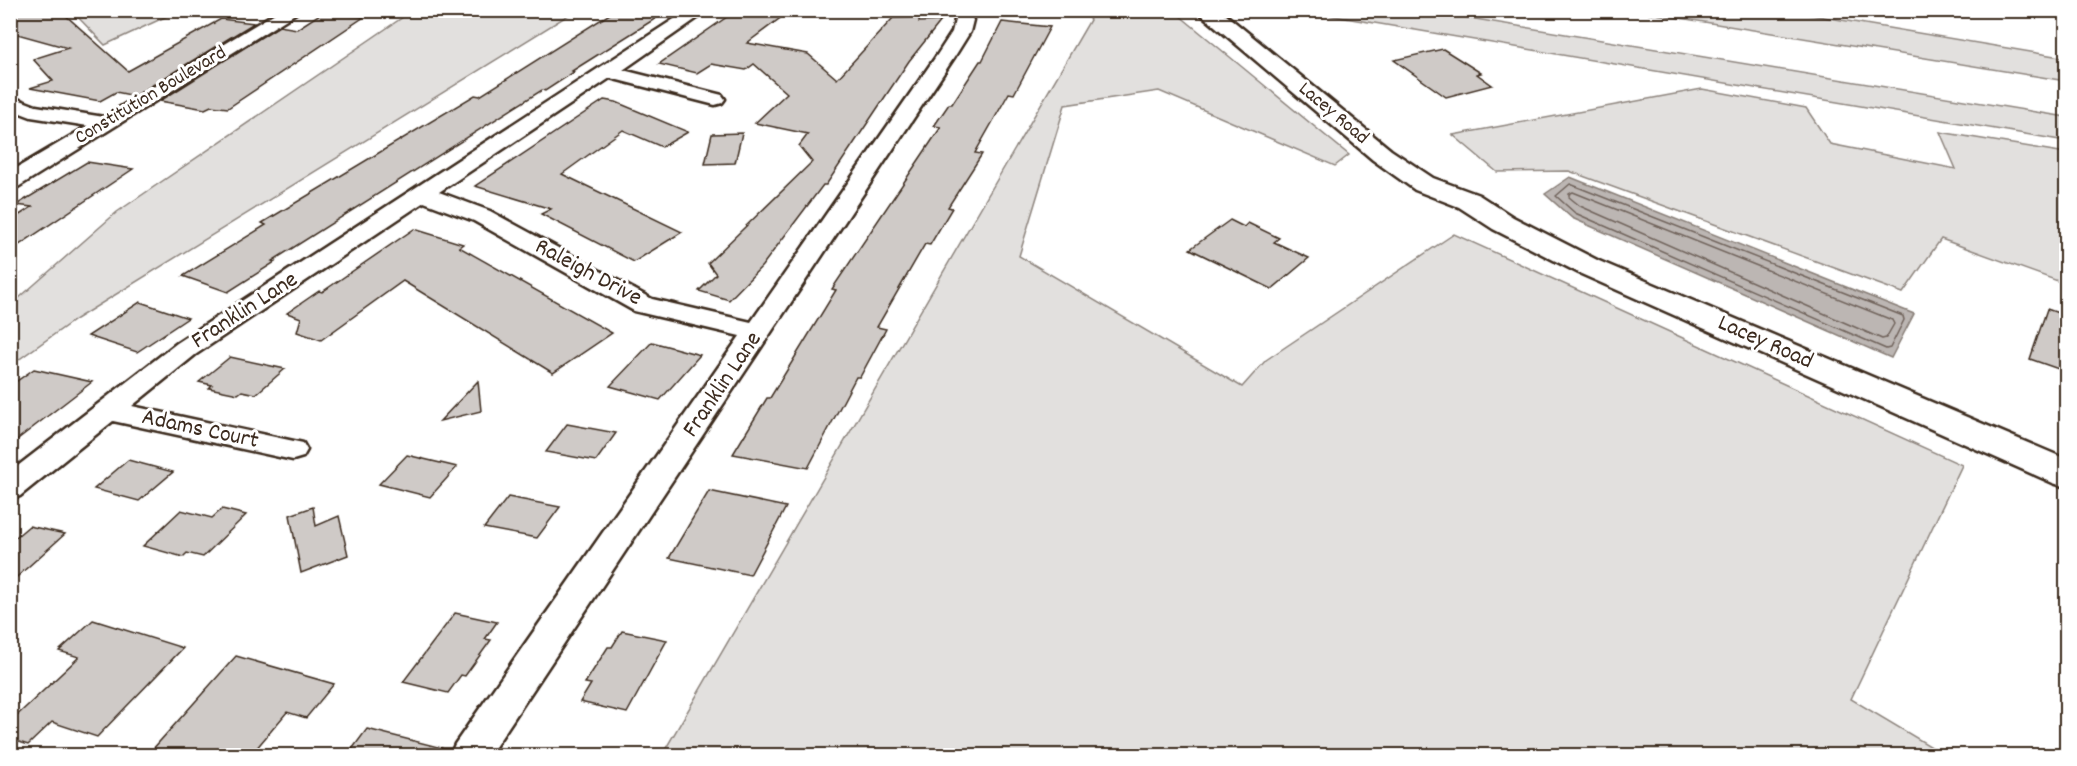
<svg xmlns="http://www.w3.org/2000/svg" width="2077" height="766" font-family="Dekko,sans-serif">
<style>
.green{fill:#e2e0de;stroke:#8e857e;stroke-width:1.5}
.water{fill:#bcb6b3;stroke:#887e77;stroke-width:1.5}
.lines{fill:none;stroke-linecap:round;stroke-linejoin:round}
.shore{stroke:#6f625a;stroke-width:1.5}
.building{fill:#cfcac7;stroke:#3b2a1e;stroke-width:1.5}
.minor-casing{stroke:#3b2a1e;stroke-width:5}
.major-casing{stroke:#3b2a1e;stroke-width:5}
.minor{fill:#fff;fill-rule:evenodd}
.major{fill:#fff;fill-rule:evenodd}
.labels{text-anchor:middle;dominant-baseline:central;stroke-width:6;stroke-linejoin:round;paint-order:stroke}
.far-street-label{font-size:20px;fill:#3b2a1e;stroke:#fff}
.street-label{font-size:24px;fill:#3b2a1e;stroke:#fff}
</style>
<rect width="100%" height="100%" fill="#fff"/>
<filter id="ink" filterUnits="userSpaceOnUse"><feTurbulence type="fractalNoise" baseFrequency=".0167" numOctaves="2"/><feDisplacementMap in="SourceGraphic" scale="12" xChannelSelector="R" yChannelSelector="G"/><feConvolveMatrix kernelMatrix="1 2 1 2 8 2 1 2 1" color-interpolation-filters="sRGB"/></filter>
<g filter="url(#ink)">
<g class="green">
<path d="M72,11h106l-73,34z"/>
<path d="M412,11h163l-499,308 -65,46v-60l106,-93z"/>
<path d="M1084,11h90l175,144 -14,11 -176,-75 -94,14 -46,151 223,131 24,-27 188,-126 508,231 -111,234 94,56h-1283l428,-735z"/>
<path d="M1304,11h123l639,106v24z"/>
<path d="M1637,11h151l278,47v23z"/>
<path d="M1702,89l104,19 24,36 126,25 -16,-37 126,21v131l-125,-45 -38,54 -334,-122 -72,1 -44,-37z"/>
</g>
<path class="water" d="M1570,177l30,12 314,125 -23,44 -319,-140 -27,-24z"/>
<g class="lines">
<g class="shore">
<path d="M1570,184l333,132 1,4 -14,28 -4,1 -311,-136 -19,-17z"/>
<path d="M1573,192l319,128 2,4 -8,14 -4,1 -302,-133 -11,-9v-3z"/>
</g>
</g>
<g class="building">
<path d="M10,10h41l13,4 64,57 93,-52 33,4 -119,73 -19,-4 -16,9 -70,-13 23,-7 -20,-22 35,-11 -58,-16z"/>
<path d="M616,10h53l-97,61 2,1 -29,19 -3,-1 -270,171 3,1 -47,30 -45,-16 83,-51 -4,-2 213,-128 5,1z"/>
<path d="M737,10h54l-44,33 61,11 29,25 56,-61 26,-1v5l22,-1 -32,40 -83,124h-3l-61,81 -33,34 -30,-9 17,-17 -8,-11 104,-101 -13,-16 9,-12 -53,-11 32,-30 -33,-29 -8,6 -35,-6 -14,9 -38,-9z"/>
<path d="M323,12l41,5 -136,91 -17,-2 -6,3 -45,-8 119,-75 18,3z"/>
<path d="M1002,22l48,5 -36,67 -5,-1 -34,60 7,1 -34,53 4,1 -22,37 -5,-1 -48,83 9,2 -26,48h-4l-48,91 -75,-14 34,-56h3l66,-108 -4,-1 109,-162 -7,-1 15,-22h3l28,-43h2z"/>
<path d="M1443,49l38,24 -4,1 15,11 -46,12 -52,-37z"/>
<path d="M604,100l12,2 72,30 -26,15 -39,-17 -61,44 120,58 -48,30 -93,-48 10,-5 -76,-23z"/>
<path d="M742,133l-7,30 -30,1 7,-30z"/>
<path d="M87,162l46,7 -123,82v-30l22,-14 -16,-2z"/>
<path d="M1230,220l14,7 4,-4 31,15 -5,4 35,16 -37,31 -82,-40z"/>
<path d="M414,229l49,15 -4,3 153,86 -59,40 -150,-92 -82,59 -24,-8 4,-14 -14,-5 32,-22 3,1z"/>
<path d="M140,302l48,16 -51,34 -49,-16z"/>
<path d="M2047,309l20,7v56l-37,-13z"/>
<path d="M652,342l48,13 -40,45 -50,-14z"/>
<path d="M230,357l55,12 -29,25 -14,-3 -4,3 -29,-6 3,-3 -13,-3z"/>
<path d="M34,369l58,13 -82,63v-59z"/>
<path d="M478,381l3,30 -41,10z"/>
<path d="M567,424l49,9 -20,28 -50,-9z"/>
<path d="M407,455l50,12 -27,30 -51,-13z"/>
<path d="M128,460l45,12 -34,29 -45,-12z"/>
<path d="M709,491l77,16 -36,68 -81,-17z"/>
<path d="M508,497l52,10 -23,31 -53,-10z"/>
<path d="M313,507l3,19 23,-10 9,39 -47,18 -11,-58z"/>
<path d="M222,509l24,6 -43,42 -16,-4 -4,4 -40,-11 38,-36 31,8z"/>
<path d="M29,526l36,8 -55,49v-41z"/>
<path d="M455,613l42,9 -12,17 6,1 -26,36 -4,-1 -13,18 -45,-11z"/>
<path d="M93,620l90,28 -86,89 -45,-15 -24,23 -18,-6v-17l69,-65 -20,-6z"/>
<path d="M622,631l45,9 -40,73 -47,-11 11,-18 -6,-1 23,-36h4z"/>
<path d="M236,656l98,28 -28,34 -19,-6 -37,44h-79l-19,-6z"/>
<path d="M367,729l75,19v8h-95z"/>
</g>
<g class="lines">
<g class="minor-casing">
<g id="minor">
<path d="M280,10h21l-283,177 -8,1v-16l78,-46 -57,-9 -21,-8v-13l26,10 68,11z"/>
<path d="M688,10h21l-86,60 99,25 3,4 -3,4 -7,2 -105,-27 -171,114 51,19 162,88 99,23 186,-267 15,-23 3,-12 -4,-10h17l5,10 -3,12 -15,24 -466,700h-39l5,-12 285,-408 -106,-25 -160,-90 -50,-19 -229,153 -63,51 171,37 4,7 -4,7 -10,3 -180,-39 -93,75 -10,3v-27l167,-129z"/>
</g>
</g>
<g class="major-casing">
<path id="major" d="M1196,10h24l171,140 42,28 46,17 34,22 86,44 467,198v28l-13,-4 -474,-210 -86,-44 -34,-22 -44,-17 -42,-30z"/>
</g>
<use href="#minor" class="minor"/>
<use href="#major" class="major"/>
</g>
</g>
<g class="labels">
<g class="far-street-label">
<text transform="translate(151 96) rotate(-31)">Constitution Boulevard</text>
<text transform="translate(1333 114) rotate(40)">Lacey Road</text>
</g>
<g class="street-label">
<text transform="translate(588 273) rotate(28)">Raleigh Drive</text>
<text transform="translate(245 311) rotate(-33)">Franklin Lane</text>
<text transform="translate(1765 343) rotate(24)">Lacey Road</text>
<text transform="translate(723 385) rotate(-56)">Franklin Lane</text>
<text transform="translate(200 430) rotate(12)">Adams Court</text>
</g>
</g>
<rect width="2077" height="766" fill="none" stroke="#fff" stroke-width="36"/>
<rect x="18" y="18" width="2041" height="730" fill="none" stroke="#3b2a1e" stroke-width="2" filter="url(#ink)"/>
</svg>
